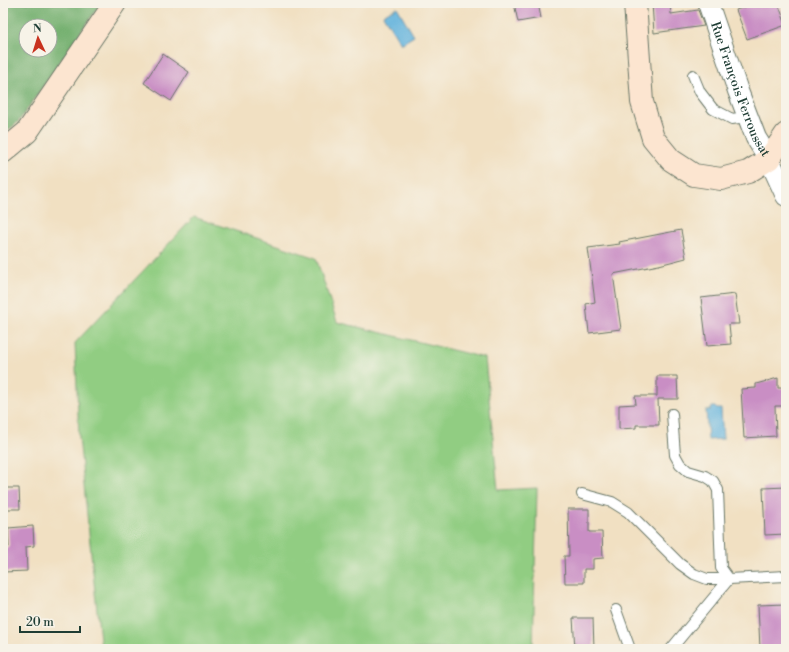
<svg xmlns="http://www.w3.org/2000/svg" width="789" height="652" font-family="'Libre Bodoni',serif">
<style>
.green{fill:#91cd82;stroke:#58855b}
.forest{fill:#74b070;stroke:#4a7652;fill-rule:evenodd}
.water{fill:#63b3dd;stroke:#417888}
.building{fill:#c98ec4}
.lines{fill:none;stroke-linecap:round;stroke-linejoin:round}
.service-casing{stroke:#687666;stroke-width:12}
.minor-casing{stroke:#687666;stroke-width:22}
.secondary-casing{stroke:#687666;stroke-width:24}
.service{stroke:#fff;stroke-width:10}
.minor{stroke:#fff;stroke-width:20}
.secondary{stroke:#fce5d0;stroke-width:22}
.labels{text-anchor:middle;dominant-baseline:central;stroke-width:4;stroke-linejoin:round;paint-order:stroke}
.street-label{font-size:13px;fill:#1f3d34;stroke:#f7f3e8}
</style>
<rect width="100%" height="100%" fill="#f7f3e8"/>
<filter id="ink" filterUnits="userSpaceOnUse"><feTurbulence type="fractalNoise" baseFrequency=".025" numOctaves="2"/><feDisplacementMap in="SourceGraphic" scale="8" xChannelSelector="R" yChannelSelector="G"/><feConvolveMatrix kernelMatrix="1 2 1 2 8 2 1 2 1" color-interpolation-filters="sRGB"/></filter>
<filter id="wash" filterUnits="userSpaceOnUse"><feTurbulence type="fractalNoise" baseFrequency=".012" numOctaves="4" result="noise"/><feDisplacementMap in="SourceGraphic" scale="16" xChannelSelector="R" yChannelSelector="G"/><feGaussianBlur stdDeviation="0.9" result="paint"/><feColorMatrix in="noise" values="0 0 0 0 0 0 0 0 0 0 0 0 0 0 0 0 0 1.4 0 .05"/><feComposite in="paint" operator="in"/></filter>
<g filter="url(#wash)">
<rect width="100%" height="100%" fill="#f1e0c2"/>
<path class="green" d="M194,217l122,41 21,64 148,36 13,132 39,-2 -4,161h-432l-22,-212 -4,-94z"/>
<path class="forest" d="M3,3h98l-82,118 -16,14zM26,26h24v24h-24z"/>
<g class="water">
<path d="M397,7l17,29 -13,8 -18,-29z"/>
<path d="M712,407h3l2,2h4l2,30 -15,1 -2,-30h5z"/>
</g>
<g id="blocks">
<g class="building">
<path d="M514,3h24l3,15 -23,4z"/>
<path d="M652,3h18l1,11 27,-4 6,16 -50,7z"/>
<path d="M757,3h21l8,22 -39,14 -11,-29z"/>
<path d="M163,54l26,18 -18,29 -27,-18z"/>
<path d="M681,230l5,28 -27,7 -46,9 8,55 -32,4 -3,-29 9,-2 -7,-54 32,-4 -1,-2z"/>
<path d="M735,294l4,30h-10l2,20 -24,2 -6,-48z"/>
<path d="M657,376h20l1,23h-20l1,26h-23v3l-17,1v-24l17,-1 -1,-8h22z"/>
<path d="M778,378v10h6l1,18h-10l1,30 -32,2 -3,-49 15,-1v-4z"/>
<path d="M786,487v47l-21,1 -2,-47z"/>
<path d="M3,488h16l1,21h-17z"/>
<path d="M568,509h21v23h13l1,26 -10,1v10h-9v14h-19l-1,-27h5z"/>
<path d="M33,526l1,20 -8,1 1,24 -24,1v-24l6,-1 -1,-19z"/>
<path d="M786,604v45h-26l-2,-44z"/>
<path d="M573,618h20l1,31h-19z"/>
</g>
</g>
</g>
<g filter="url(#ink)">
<use href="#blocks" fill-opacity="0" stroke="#687666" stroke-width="1"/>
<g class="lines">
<g class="service-casing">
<g id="service">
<path d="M693,75l7,17 13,17 19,10 7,-1 8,-2"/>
<path d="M672,414l3,41 5,9 8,7 17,5 8,5 5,9 3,78 8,11"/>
<path d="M582,494l30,8 16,10 52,52 14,10 13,5h22"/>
<path d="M616,610l14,39"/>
<path d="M671,649l58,-70 57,-3"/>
</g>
</g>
<g class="minor-casing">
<g id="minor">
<path id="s1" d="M708,3l30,88 18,47 13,21 17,37"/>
</g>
</g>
<g class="secondary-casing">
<g id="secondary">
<path d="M635,3l7,99 11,36 18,22 23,15 27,4 27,-7 21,-13 17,-25"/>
<path d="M3,152l24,-20 88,-129"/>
</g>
</g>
<use href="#service" class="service"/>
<use href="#minor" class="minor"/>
<use href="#secondary" class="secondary"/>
</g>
</g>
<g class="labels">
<g class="street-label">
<text stroke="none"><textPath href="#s1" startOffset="92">Rue François Ferroussat</textPath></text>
</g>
</g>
<rect width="789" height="652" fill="none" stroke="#f7f3e8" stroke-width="16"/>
<g transform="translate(38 38) rotate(356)"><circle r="19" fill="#f7f3e8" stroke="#a1aaa0"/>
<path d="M0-3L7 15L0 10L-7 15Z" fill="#c8321e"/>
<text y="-6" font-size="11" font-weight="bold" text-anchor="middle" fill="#1f3d34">N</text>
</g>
<path d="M20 626v6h60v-6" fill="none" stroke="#1f3d34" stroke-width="2"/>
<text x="26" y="626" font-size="12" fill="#1f3d34" stroke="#f7f3e8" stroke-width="3" paint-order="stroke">20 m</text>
</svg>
